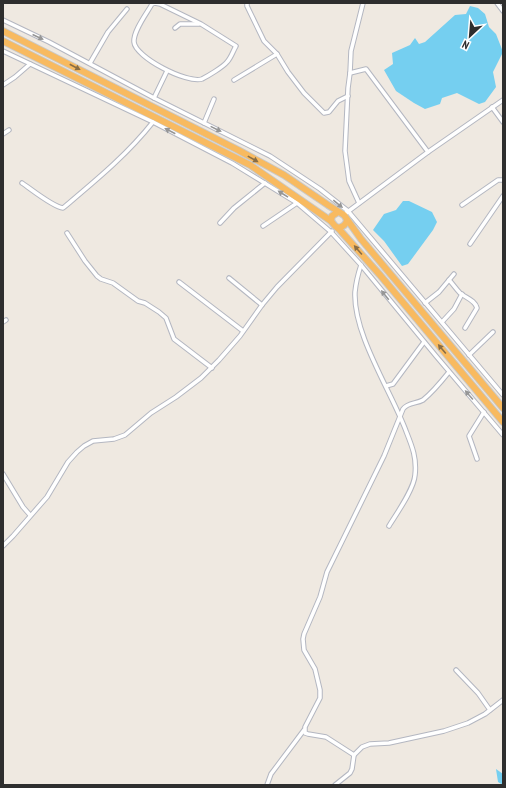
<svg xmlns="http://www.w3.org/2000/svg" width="506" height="788" font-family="'PT Sans Narrow',sans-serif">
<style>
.water{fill:#75cff0}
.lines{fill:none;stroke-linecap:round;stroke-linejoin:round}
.minor-casing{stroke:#b4b7c1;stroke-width:5.5}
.trunk-casing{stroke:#c9c9c9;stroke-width:8}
.minor{stroke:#fff;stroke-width:3.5}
.trunk{stroke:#f8ba60;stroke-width:6}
.oneway{fill:#969696}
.oneway2{fill:#896d44}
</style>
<rect width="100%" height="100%" fill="#efe9e1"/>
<g class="water">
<path d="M470,6l8,2 7,6 4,13 7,7 7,18 -10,20 3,15 -11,15 -6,2 -22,-11 -15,5 -2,6 -15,5 -11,-6 -18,-12 -12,-21 9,-6 -1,-11 18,-8 5,-7 4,6 6,-2 30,-27 11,-1z"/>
<path d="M403,201h6l23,11 5,10 -4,8 -25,34 -6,2 -18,-25 -11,-11 11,-16 12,-4z"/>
<path d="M496,769l7,5v11l-5,-3z"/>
</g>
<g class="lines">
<g class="minor-casing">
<g id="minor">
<path d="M155,3l5,1 41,20 35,22c-3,5 -5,12 -9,16 -4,5 -19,14 -25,17 -15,5 -67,-22 -68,-37 -1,-11 13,-29 18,-38z"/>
<path d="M247,3v3l17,35 13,13 11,18 16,21 20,20 5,-1 9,-11 10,-5"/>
<path d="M497,3l6,8"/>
<path d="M3,20l46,22 105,56 116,58 50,33 28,22 155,184"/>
<path d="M175,28l5,-4h19"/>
<path d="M3,51l150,71 79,41 65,40 34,29 30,33 75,91 67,79"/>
<path d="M90,63l18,-31 19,-23"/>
<path d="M350,73l16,-4 62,83"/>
<path d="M234,80l43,-26"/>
<path d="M3,85l12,-8 15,-13"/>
<path d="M154,98l13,-27"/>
<path d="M492,107l11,15"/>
<path d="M204,123l10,-24"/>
<path d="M3,134l6,-4"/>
<path d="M22,183c9,6 31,24 41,25 32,-27 64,-53 90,-86"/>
<path d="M359,203l-10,-22 -4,-30 3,-63 2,-15 1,-22 12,-48"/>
<path d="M462,205l36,-25h5"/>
<path d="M346,213l82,-61 75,-52"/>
<path d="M220,223l14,-15 31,-25"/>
<path d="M263,226l34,-23"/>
<path d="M67,233l18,28 12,15 4,3 12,4 25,18 7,2 14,9 7,6 8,21 38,29"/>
<path d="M470,244l33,-48"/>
<path d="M361,265c-3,9 -5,17 -6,27 -2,42 36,99 51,139 6,15 11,27 9,44 -1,14 -18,38 -26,51"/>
<path d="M229,278l33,27"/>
<path d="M449,280c4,4 7,9 11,13 6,5 15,7 17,15l-12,20"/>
<path d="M179,282l64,49"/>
<path d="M425,303l14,-11 15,-18"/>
<path d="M3,322l3,-2"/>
<path d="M442,322l12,-13 8,-15"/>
<path d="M469,355l24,-23"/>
<path d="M386,386l7,-2 31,-42"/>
<path d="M477,459l-8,-23 15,-24"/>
<path d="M3,474l20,33 7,8"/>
<path d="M3,546l10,-10 34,-39 21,-35 9,-10 7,-6 9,-5 21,-2 11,-4 26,-22 25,-16 25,-19 18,-18 21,-24 22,-31 15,-18 55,-56"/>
<path d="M456,670l22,23 12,17"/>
<path d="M354,755l-28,-18 -18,-3 -3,-1v-6l15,-29v-8l-5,-21 -11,-19 -1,-11 1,-5 16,-37 7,-25 57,-116 19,-47c5,-7 13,-5 20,-9 10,-8 18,-18 26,-28"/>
<path d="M267,785l4,-11 33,-44"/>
<path d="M335,785l15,-12 2,-4 2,-14 8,-8 8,-3 19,-1 55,-12 24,-8 17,-9 18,-14"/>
</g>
</g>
<g class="trunk-casing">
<g id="trunk">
<path d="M3,31l235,119 46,25 44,30 16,10 17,24 142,169"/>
<path d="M3,41l247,124 81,56"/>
<path d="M338,212l-6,4 -1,5 4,5 3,2c5,-1 8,-3 9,-8"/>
<path d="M338,228l42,47 123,147"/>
</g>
</g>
<use href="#minor" class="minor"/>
<use href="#trunk" class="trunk"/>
</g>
<defs><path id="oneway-solid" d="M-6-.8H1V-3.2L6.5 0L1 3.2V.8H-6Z"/></defs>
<g class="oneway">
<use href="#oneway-solid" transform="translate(38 37) rotate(25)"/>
<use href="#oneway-solid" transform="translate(216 129) rotate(26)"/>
<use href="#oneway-solid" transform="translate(170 131) rotate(-153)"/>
<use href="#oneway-solid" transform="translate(283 194) rotate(-148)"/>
<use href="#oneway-solid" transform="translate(338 204) rotate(39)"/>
<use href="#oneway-solid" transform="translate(385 295) rotate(-129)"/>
<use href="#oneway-solid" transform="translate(469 395) rotate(-131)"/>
</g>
<g class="oneway2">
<use href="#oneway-solid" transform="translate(75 67) rotate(28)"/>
<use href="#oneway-solid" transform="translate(253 159) rotate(29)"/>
<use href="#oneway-solid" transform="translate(358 250) rotate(-131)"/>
<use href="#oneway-solid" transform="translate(442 349) rotate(-130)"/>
</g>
<rect width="506" height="788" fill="none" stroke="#2e2e2e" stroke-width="8"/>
<g transform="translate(470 36) rotate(206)" stroke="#ffffff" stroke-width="3" paint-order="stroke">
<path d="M0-3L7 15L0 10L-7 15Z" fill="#2e2e2e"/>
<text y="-6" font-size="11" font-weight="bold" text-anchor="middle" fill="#2e2e2e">N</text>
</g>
</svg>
